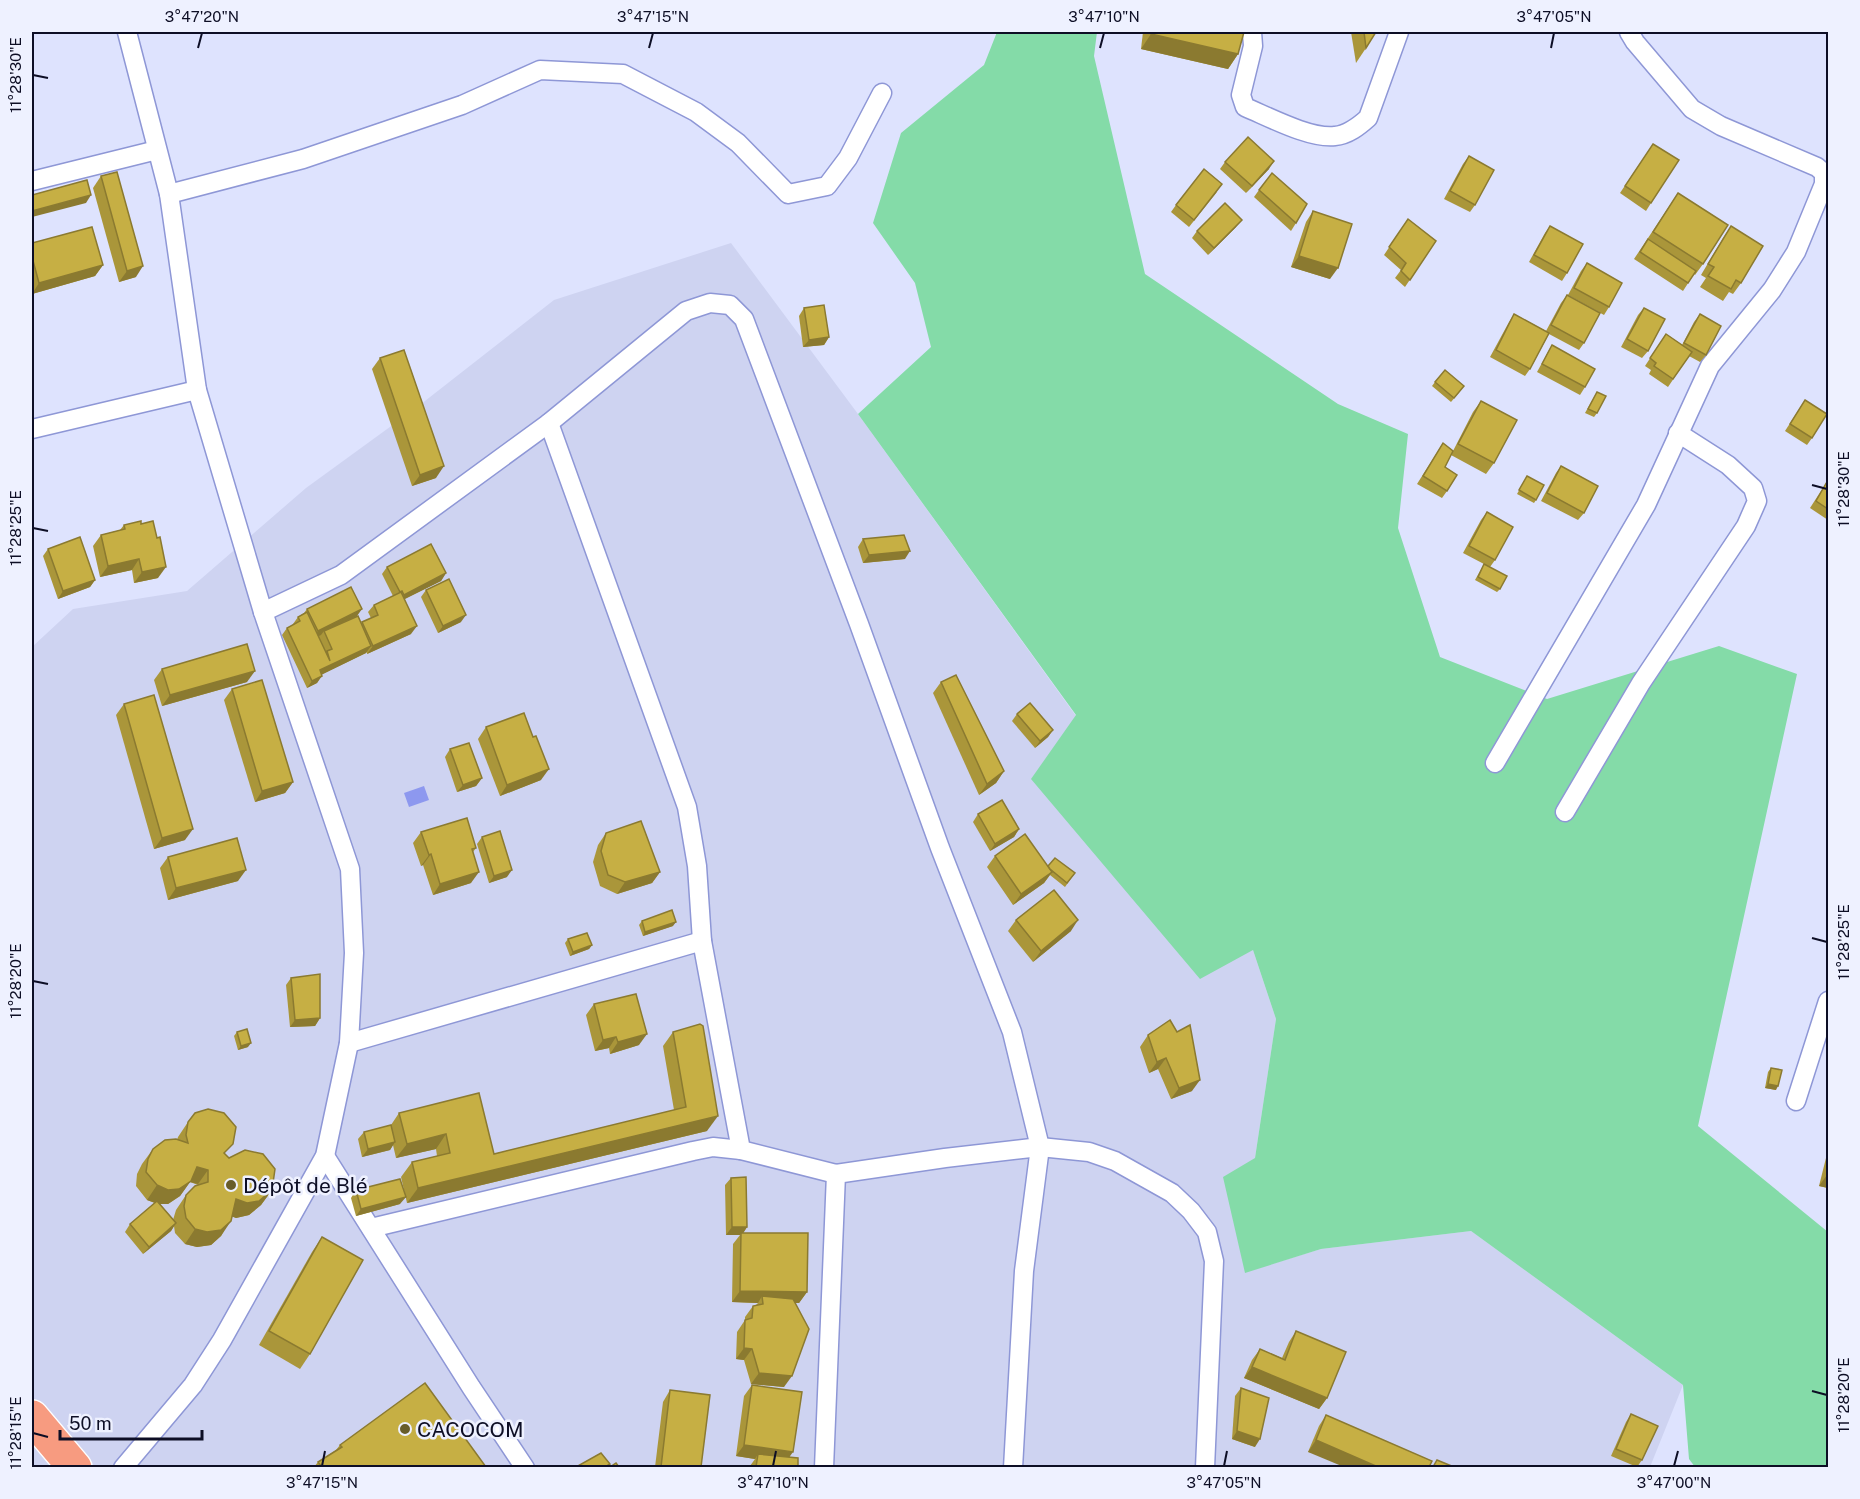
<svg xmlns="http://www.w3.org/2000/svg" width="1860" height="1499" font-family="'Public Sans',sans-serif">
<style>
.built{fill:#ced3f1}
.green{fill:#84dba8}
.water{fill:#8d98ef}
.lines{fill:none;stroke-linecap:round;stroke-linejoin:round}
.street-casing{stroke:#8e97d6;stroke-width:21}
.highway-casing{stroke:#fff;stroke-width:36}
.street{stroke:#fff;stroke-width:18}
.highway{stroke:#f79b80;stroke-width:33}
.wall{fill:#aa963a;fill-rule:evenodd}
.shaded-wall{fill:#8b7a30}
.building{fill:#c6af44;stroke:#8b7a30;stroke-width:1.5}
.ticks{fill:none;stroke:#0d0e25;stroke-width:2}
.poi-dot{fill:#685d2a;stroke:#eef1ff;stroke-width:2}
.labels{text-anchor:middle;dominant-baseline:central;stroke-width:5;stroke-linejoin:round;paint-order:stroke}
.poi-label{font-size:21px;fill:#0d0e25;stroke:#eef1ff;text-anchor:start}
.neatline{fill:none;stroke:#0d0e25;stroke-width:2}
.ticks-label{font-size:15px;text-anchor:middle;fill:#0d0e25}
</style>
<rect width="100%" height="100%" fill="#dee3fe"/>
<path class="built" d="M731,243l127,171 218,302 177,234 23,69 -21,139 -10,114 76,-23 150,-18 212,154 -33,82 -1618,1v-821l41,-38 114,-18 119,-103 110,-80 138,-108z"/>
<path class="green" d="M997,32h100l-3,24 51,218 193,130 70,30 -10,94 42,129 107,42 172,-53 78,28 -99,452 130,106v235h-133l-6,-8 -6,-74 -212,-154 -150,18 -76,24 -22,-96 32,-19 21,-139 -23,-69 -53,29 -169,-200 45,-64 -218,-301 73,-67 -16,-64 -42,-60 28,-90 83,-68z"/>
<path class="water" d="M424,786l5,14 -20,7 -5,-14z"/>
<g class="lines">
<g class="street-casing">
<g id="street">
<path d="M1252,32l1,14 -12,49 4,12c24,10 65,32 90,29 13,-1 24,-10 33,-18l31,-86"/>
<path d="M32,181l125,-31"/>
<path d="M169,194l134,-35 159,-54 78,-35 83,4 73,38 42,31 50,51 39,-8 21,-28 34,-65"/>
<path d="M549,423l138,384 10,59 5,75 39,209 95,24"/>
<path d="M32,429l165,-39"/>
<path d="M263,612l78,-37 208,-152 137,-112 24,-8 20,2 14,14 115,305 81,224 72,184 28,115 -16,124 -11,197"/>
<path d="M1495,763l151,-258 64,-139 62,-76 24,-38 28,-68v-11l-7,-6 -96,-41 -29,-17 -57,-67 -6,-10"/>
<path d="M1565,812l76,-129 105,-157 11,-25 -4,-13 -25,-23 -50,-32"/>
<path d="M349,1043l353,-102"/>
<path d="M1796,1101l32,-100"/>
<path d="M325,1156l146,231 54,81"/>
<path d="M371,1228l322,-77 20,-4 28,3"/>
<path d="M123,1468l70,-83 29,-45 103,-184 24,-113 5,-90 -4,-84 -87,-257 -66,-222 -28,-196 -42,-162"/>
<path d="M824,1468l12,-294 109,-16 95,-11 49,5 26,9 57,32 19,18 16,21 7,29 -9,207"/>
</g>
</g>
<g class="highway-casing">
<path id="highway" d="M32,1417l43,51"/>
</g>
<use href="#street" class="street"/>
<use href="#highway" class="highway"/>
</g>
<g class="wall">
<path d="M1143,32h101l-6,22 -10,15 -87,-20z"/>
<path d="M1351,32h25l-10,16 -10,15z"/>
<path d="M1653,144l-2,59 -5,8 -26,-18z"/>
<path d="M1469,156l6,49 -5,7 -26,-13 19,-35z"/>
<path d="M1225,162l44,7 -23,24 -26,-24z"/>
<path d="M101,176l35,101 -17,5 -26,-94z"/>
<path d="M1259,190l37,33 -5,8 -37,-34z"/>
<path d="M1217,192l-28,35 -18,-15 5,-7z"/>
<path d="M1678,193l25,71 -8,11 -1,-1 -11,17 -49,-32z"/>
<path d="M1313,211l17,68 -39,-12 15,-45z"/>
<path d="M1408,219l28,22 -31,46 -10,-9 6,-8 -17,-15z"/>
<path d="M1550,226l17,47 -5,8 -33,-19 16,-29z"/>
<path d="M1731,226l10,57 -8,11 -4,-2 -6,9 -23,-14 6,-9 -5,-3 22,-37z"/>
<path d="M1236,227l-28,28 -16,-17 5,-7z"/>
<path d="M32,243l71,22 -8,11 -63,18z"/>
<path d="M1587,263l22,44 -5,8 -36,-20 13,-24z"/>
<path d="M1567,295l17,48 -5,7 -30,-16 -19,35 -5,7 -35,-19 19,-35 5,-8 32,17 15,-28z"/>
<path d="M804,308l25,29 -5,8 -21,2 -4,-31z"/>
<path d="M1644,308l4,43 -6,7 -21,-11 17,-32z"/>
<path d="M1700,314l6,41 -6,7 -11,-6 -21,31 -19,-13 2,-4 -6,-4 21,-32 16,11 12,-23z"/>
<path d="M1552,345l33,42 -5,8 -43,-23z"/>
<path d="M380,358l56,120 -24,8 -40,-117z"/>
<path d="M1435,382l26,8 -10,12 -19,-16z"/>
<path d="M1597,392v21l-3,4 -9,-4z"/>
<path d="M1805,400l7,38 -5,7 -22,-14z"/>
<path d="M1481,401l13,62 -8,11 -35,-19 -6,12 2,24 -5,7 -25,-14 26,-41 10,8 20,-39z"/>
<path d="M1561,466l23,47 -6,7 -37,-19 15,-28z"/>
<path d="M1527,476l9,24 -2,3 -17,-9z"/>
<path d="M1828,480v40l-18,-12z"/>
<path d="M1487,512l8,48 -5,7 10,22 -3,3 -22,-12 9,-16 -21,-11 18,-33z"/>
<path d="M141,524l16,14 1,40 -24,5 -2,-13 -32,7 -7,-31 8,-11 19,-5 4,-5z"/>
<path d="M863,539l42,20 -42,4 -5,-16z"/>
<path d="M48,549l47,31 -5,7 -32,12 -15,-43z"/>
<path d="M387,567l59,6 -5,8 -37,18 7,35 -44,20v-2l-1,1 -44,21 -5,9 -10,5 -25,-53 5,-7 6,-3v-1l5,-7 6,-4 3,-4 50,7 4,7 1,-1 9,-4 -3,-6 6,-7 19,-9 -11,-22z"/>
<path d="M426,590l35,32 -23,11 -17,-36z"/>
<path d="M162,669l85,13 -85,24 -8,-26z"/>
<path d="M941,682l63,89 -8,12 -17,12 -46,-102z"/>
<path d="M232,689l61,93 -8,11 -30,9 -31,-102z"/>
<path d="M124,704l61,136 -31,9 -38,-134z"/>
<path d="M1017,714l36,16 -5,7 -13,11 -23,-27z"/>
<path d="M486,727l47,10 8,43 -41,16 -22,-57z"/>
<path d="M450,749l32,29 -6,8 -19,6 -12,-35z"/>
<path d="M978,814l41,15 -5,8 -24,14 -17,-29z"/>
<path d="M421,832l55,16 -3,4 -2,31 -38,12 -10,-30 -2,1 -8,-23z"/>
<path d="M606,833l54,39 -8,11 -35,11 -17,-8 -7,-24 5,-17z"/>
<path d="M482,837l25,40 -18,6 -12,-39z"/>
<path d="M995,856l53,10 27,7 -10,14 -15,-12 -6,8 -31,22 -26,-38z"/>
<path d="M168,857l70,24 -70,19 -8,-32z"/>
<path d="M1016,920l55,11 -38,31 -25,-31z"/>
<path d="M642,921l31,5 -30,10 -4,-11z"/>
<path d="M568,939l24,6 -3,4 -19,7 -5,-13z"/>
<path d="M291,978l29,40 -5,8 -25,1 -4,-42z"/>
<path d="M594,1004l45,41 -29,9 -1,-6 -14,3 -9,-36z"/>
<path d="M237,1032l11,15 -10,3 -4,-14z"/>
<path d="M673,1032l34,99 -300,72 -6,-26 11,-15 25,-6 -1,-7 -40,9 -3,-13 -3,5 -28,7 -4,-18 6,-7 27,-7 8,-12 95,41 180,-44 -11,-64z"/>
<path d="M1148,1035l44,56 -21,8 -13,-30 -9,4 -9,-26z"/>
<path d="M1771,1068l5,22 -11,-2 3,-16z"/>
<path d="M188,1122l41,36 43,32 -11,15 -12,10 -13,3 -4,-2 -11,20 -10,9 -14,2 -12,-3 -10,-11 -1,-7 -3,5 -28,23 -18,-22 5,-8 25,-21 -8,-3 -11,-14 1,-12 5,-10 11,-15 24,-9 1,-3zM190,1182l8,3 -12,10 -10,15 -3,10 -13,-16h8l12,-8z"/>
<path d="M1828,1151v37l-9,-2 8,-32z"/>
<path d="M731,1178l16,49 -4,6 64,59 -8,11h-4l-11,84 -33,-3 -7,-24 -8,-1 1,-27 8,-12v-3l8,-11 3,-1 2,-2 -26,-1 1,-58 7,-9h-14l-1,-50z"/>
<path d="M356,1190l44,14 -44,12 -5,-18z"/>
<path d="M322,1237l-12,117 -10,15 -41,-24 53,-93z"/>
<path d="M1296,1331l31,67 -8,11 -75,-31 8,-18 8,-11 22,9 7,-16z"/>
<path d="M752,1385l38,72 8,10h-48v-1l5,-7 -19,-3 8,-60z"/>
<path d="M1241,1388l14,59 -23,-8 3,-43z"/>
<path d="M670,1390l31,77h-46l8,-65z"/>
<path d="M1631,1414l11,46 -5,7 -26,-11 15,-34z"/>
<path d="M1326,1415l103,52 -121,-15 11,-26z"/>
<path d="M340,1445l146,22h-172l4,-5 18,-12z"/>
</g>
<g class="shaded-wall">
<path d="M1151,34l87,20 -10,15 -87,-20z"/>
<path d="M1274,161l-5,8 -23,24 6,-7z"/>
<path d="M91,195l-5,8 -54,14v-6z"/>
<path d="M1242,220l-6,7 -28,28 6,-7z"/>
<path d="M1299,256l39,12 -8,11 -39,-12z"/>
<path d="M103,265l-8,11 -63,18 7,-11z"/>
<path d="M143,266l-7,11 -17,5 8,-11z"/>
<path d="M829,337l-5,8 -21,2 6,-7z"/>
<path d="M444,466l-8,12 -24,8 8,-11z"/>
<path d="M910,551l-5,8 -42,4 6,-8z"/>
<path d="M139,559l-7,11 -32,7 8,-11z"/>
<path d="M166,567l-8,11 -24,5 8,-11z"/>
<path d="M446,573l-5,8 -42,21 5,-7z"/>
<path d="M95,580l-5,7 -32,12 5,-8z"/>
<path d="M362,609l-5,7 -33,15 -3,4 -8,4 5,-8z"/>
<path d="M466,615l-5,7 -23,11 5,-7z"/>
<path d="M417,626l-6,8 -44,20 6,-8z"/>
<path d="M371,646l-5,7 -51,25 5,-8z"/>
<path d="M255,671l-8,11 -85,24 8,-11z"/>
<path d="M322,676l-5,7 -10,5 5,-7z"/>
<path d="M1053,730l-5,7 -13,11 5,-7z"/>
<path d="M549,769l-8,11 -41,16 7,-11z"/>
<path d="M1004,771l-8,12 -17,12 8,-11z"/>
<path d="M482,778l-6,8 -19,6 6,-7z"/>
<path d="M293,782l-8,11 -30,9 7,-11z"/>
<path d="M193,829l-8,11 -31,9 8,-11z"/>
<path d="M1019,829l-5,8 -24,14 5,-7z"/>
<path d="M431,854l-8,11 -2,1 8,-11z"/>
<path d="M246,870l-8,11 -70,19 8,-12z"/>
<path d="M512,870l-5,7 -18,6 5,-7z"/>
<path d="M479,872l-8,11 -38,12 7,-11z"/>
<path d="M660,872l-8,11 -35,11 8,-12z"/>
<path d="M1052,872l-8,11 -31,22 8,-11z"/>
<path d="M1078,920l-7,11 -38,31 8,-11z"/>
<path d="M676,922l-3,4 -30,10 2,-4z"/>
<path d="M592,945l-3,4 -19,7 3,-4z"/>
<path d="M320,1018l-5,8 -25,1 5,-7z"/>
<path d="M647,1034l-8,11 -29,9 8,-12z"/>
<path d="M616,1037l-7,11 -14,3 8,-11z"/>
<path d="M251,1043l-3,4 -10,3 3,-4z"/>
<path d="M1166,1058l-8,11 -9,4 8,-11z"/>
<path d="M1200,1080l-8,11 -21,8 8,-11z"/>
<path d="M1768,1084l10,2 -2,4 -11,-2z"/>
<path d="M718,1116l-11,15 -300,72 11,-15z"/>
<path d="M446,1134l-10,15 -40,9 11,-14z"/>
<path d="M395,1142l-5,8 -28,7 6,-8z"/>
<path d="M197,1167l11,3 -10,14 -8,-2 -10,14 -12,8h-10l-11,-4 10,-15z"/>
<path d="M1827,1175h1v13l-9,-2z"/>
<path d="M272,1190l-11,15 -12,10 -13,3 -11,-4 11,-15z"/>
<path d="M406,1197l-6,7 -44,12 5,-7z"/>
<path d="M231,1221l-10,15 -10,9 -14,2 -12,-3 10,-15z"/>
<path d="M176,1223l-5,8 -28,23 6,-7z"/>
<path d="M732,1227h15l-5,8 -1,-2 -1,2h-14z"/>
<path d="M740,1291l67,1 -8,11h-36l-1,-7 -4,7 -26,-1z"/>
<path d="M744,1348l8,1 -8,11 -8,-1z"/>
<path d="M1252,1367l75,31 -8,11 -75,-31z"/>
<path d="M759,1373l33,3 -8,11 -33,-3z"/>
<path d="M1237,1431l23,8 -5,8 -23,-8z"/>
<path d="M1316,1440l62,27h-34l-36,-15z"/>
<path d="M744,1445l49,7 -8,11 -27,-9 -3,5 -19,-3z"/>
</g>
<g class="building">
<path d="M1151,32h93l-6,22 -87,-20z"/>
<path d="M1364,32h12l-10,16z"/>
<path d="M1248,137l26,24 -22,25 -27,-24z"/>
<path d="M1653,144l26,16 -28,43 -26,-17z"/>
<path d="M1469,156l25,14 -19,35 -25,-14z"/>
<path d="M1204,169l18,15 -28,36 -18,-15z"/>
<path d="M117,172l26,94 -16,5 -26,-95z"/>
<path d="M1272,173l35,31 -11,19 -37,-33z"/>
<path d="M87,180l4,15 -59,16v-16z"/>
<path d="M1678,193l50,32 -25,39 -50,-32z"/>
<path d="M1225,203l17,17 -28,28 -17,-17z"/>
<path d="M1313,211l39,13 -14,44 -39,-12z"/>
<path d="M1408,219l28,22 -26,39 -9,-9 5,-8 -17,-16z"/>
<path d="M1550,226l33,18 -16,29 -33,-18z"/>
<path d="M1731,226l32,20 -22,37 -5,-3 -5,9 -23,-13 6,-9 -6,-3z"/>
<path d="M92,227l11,38 -64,18 -7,-26v-14z"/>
<path d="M1648,239l48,32 -8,12 -48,-31z"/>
<path d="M1587,263l35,20 -13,24 -35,-19z"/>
<path d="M1567,295l33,18 -16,30 -33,-18z"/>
<path d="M824,305l5,32 -20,3 -5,-32z"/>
<path d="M1644,308l21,11 -17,32 -21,-12z"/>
<path d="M1514,314l35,19 -19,36 -34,-19z"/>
<path d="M1700,314l21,12 -15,29 -22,-12z"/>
<path d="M1666,334l26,18 -19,27 -19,-13 2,-3 -6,-5z"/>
<path d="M1552,345l43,24 -10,18 -43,-23z"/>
<path d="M404,350l40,116 -24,9 -40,-117z"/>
<path d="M1445,370l19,16 -10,12 -19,-16z"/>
<path d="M1597,392l9,4 -9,17 -9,-4z"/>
<path d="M1805,400l22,14 -15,24 -22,-14z"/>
<path d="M1481,401l36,19 -23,43 -36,-19z"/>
<path d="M1443,443l10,8 -8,16 12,8 -10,16 -24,-15z"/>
<path d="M1561,466l37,20 -14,27 -37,-20z"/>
<path d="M1527,476l17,9 -8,15 -17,-10z"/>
<path d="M1828,480v29l-12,-8z"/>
<path d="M1487,512l26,15 -18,33 -26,-14z"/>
<path d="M141,521v3l12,-3 4,17 3,-1 6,30 -24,5 -3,-13 -31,7 -7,-31 24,-6 -1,-4z"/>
<path d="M904,535l6,16 -41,4 -6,-16z"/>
<path d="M80,537l15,43 -32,11 -15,-42z"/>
<path d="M431,544l15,29 -42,22 -2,-4 -2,1 -13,-25z"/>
<path d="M1484,564l23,12 -7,13 -22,-12z"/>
<path d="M449,579l17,36 -23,11 -17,-36z"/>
<path d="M351,587l11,22 -44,22 -11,-22z"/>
<path d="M401,592l16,34 -44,20 -11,-24 16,-7 -4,-10z"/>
<path d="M307,612l23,49 -3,-10 5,-2 -8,-18 34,-15 13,30 -51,24 2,6 -10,5 -25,-53 13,-7 -2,-4z"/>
<path d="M247,644l8,27 -85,24 -8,-26z"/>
<path d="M956,675l48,96 -17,13 -46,-102z"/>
<path d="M262,680l31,102 -31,9 -30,-102z"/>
<path d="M154,695l39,134 -31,9 -38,-134z"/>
<path d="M1030,703l23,27 -13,11 -23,-27z"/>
<path d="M524,713l9,24 3,-1 13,33 -42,16 -21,-58z"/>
<path d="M469,743l13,35 -19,7 -13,-36z"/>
<path d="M1002,800l17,29 -24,15 -17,-30z"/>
<path d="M467,818l9,30 -4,1 7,23 -39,12 -9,-30 -2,1 -8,-23z"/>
<path d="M641,821l19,51 -35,10 -17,-7 -7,-24 5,-18z"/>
<path d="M500,831l12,39 -18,6 -12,-39z"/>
<path d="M1025,834l27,38 -31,22 -26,-38z"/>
<path d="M237,838l9,32 -70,18 -8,-31z"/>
<path d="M1055,858l20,15 -8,10 -17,-14 -2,-3z"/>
<path d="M1054,890l24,30 -37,31 -25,-31z"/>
<path d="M672,910l4,12 -31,10 -3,-11z"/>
<path d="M587,933l5,12 -19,7 -5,-13z"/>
<path d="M320,974v44l-25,2 -4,-42z"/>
<path d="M636,994l11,40 -29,8 -2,-5 -13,3 -9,-36z"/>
<path d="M1170,1020l7,12 13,-7 10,55 -21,8 -13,-30 -9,4 -9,-27z"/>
<path d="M700,1024l3,2 15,90 -300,72 -6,-26 38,-9 -4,-19 -39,10 -8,-31 80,-20 15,61 192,-47 -13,-75z"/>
<path d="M247,1029l4,14 -10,3 -4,-14z"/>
<path d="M1771,1068l11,2 -4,16 -10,-2z"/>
<path d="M208,1109l16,4 12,14 -3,17 -9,9 5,5 16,-8 18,4 12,15 -3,21 -13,11 -12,2 -11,-4 -5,22 -10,9 -14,2 -12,-3 -9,-11 -2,-12 2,-11 9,-9 13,-4v-12l-11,-3 -6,14 -12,8 -11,1 -11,-5 -11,-13 2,-13 5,-10 12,-9 11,-1 12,4 -2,-8 2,-13 7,-9z"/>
<path d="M391,1125l4,17 -27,7 -4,-17z"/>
<path d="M746,1177l1,50h-15l-1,-49z"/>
<path d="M400,1179l6,18 -45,12 -5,-19z"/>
<path d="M157,1201l19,22 -27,24 -19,-23z"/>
<path d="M741,1233h67l-1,59 -67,-1z"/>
<path d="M322,1237l41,23 -53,94 -41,-23z"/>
<path d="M762,1296l31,3 16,30 -17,47 -33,-3 -7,-24 -8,-1 1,-28 7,-2 1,-12 10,-2z"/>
<path d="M1296,1331l50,21 -19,46 -75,-31 8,-18 25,11z"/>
<path d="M425,1383l61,84h-164l-4,-5 24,-15 -2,-2z"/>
<path d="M752,1385l50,7 -9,60 -49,-7z"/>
<path d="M1241,1388l28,10 -9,41 -23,-8z"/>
<path d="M670,1390l40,5 -9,72h-40z"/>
<path d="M1631,1414l27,12 -16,34 -26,-11z"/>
<path d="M1326,1415l106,46 -3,6h-51l-62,-27z"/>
<path d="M601,1453l9,11 -5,3h-29z"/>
<path d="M758,1454l40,4v9h-42z"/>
<path d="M1437,1460l17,7h-21z"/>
<path d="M616,1463l3,4h-9z"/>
</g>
<path class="ticks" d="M198,48l4,-15M649,48l4,-15M1100,48l4,-15M1551,48l3,-15M33,75l15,3M1812,485l15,4M33,528l15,3M1812,938l15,4M33,981l15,3M1812,1391l15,4M33,1433l15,4M322,1466l3,-15M773,1466l3,-15M1224,1466l3,-15M1674,1466l4,-15"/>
<g class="poi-dot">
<circle cx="231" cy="1185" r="6"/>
<circle cx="405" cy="1429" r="6"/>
</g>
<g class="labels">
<g class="poi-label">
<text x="243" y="1185">Dépôt de Blé</text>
<text x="417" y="1429">CACOCOM</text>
</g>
</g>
<rect width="1860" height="1499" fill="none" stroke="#eef1ff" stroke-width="66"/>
<path d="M60 1430v9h142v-9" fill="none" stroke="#0d0e25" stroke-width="3"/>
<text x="69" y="1430" font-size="18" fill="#0d0e25" stroke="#eef1ff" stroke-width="4.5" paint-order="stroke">50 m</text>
<rect x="33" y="33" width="1794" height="1433" class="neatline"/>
<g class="ticks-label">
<text x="202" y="22">3°47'20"N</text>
<text x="653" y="22">3°47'15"N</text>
<text x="1104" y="22">3°47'10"N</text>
<text x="1554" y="22">3°47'05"N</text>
<text transform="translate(16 75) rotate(-90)" y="5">11°28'30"E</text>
<text transform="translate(1844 489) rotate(-90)" y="5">11°28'30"E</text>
<text transform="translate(16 528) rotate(-90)" y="5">11°28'25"E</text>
<text transform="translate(1844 942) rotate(-90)" y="5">11°28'25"E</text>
<text transform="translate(16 981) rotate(-90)" y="5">11°28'20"E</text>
<text transform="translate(1844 1395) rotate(-90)" y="5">11°28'20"E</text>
<text transform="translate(16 1433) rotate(-90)" y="5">11°28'15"E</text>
<text x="322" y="1488">3°47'15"N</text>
<text x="773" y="1488">3°47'10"N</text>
<text x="1224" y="1488">3°47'05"N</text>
<text x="1674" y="1488">3°47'00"N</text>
</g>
</svg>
